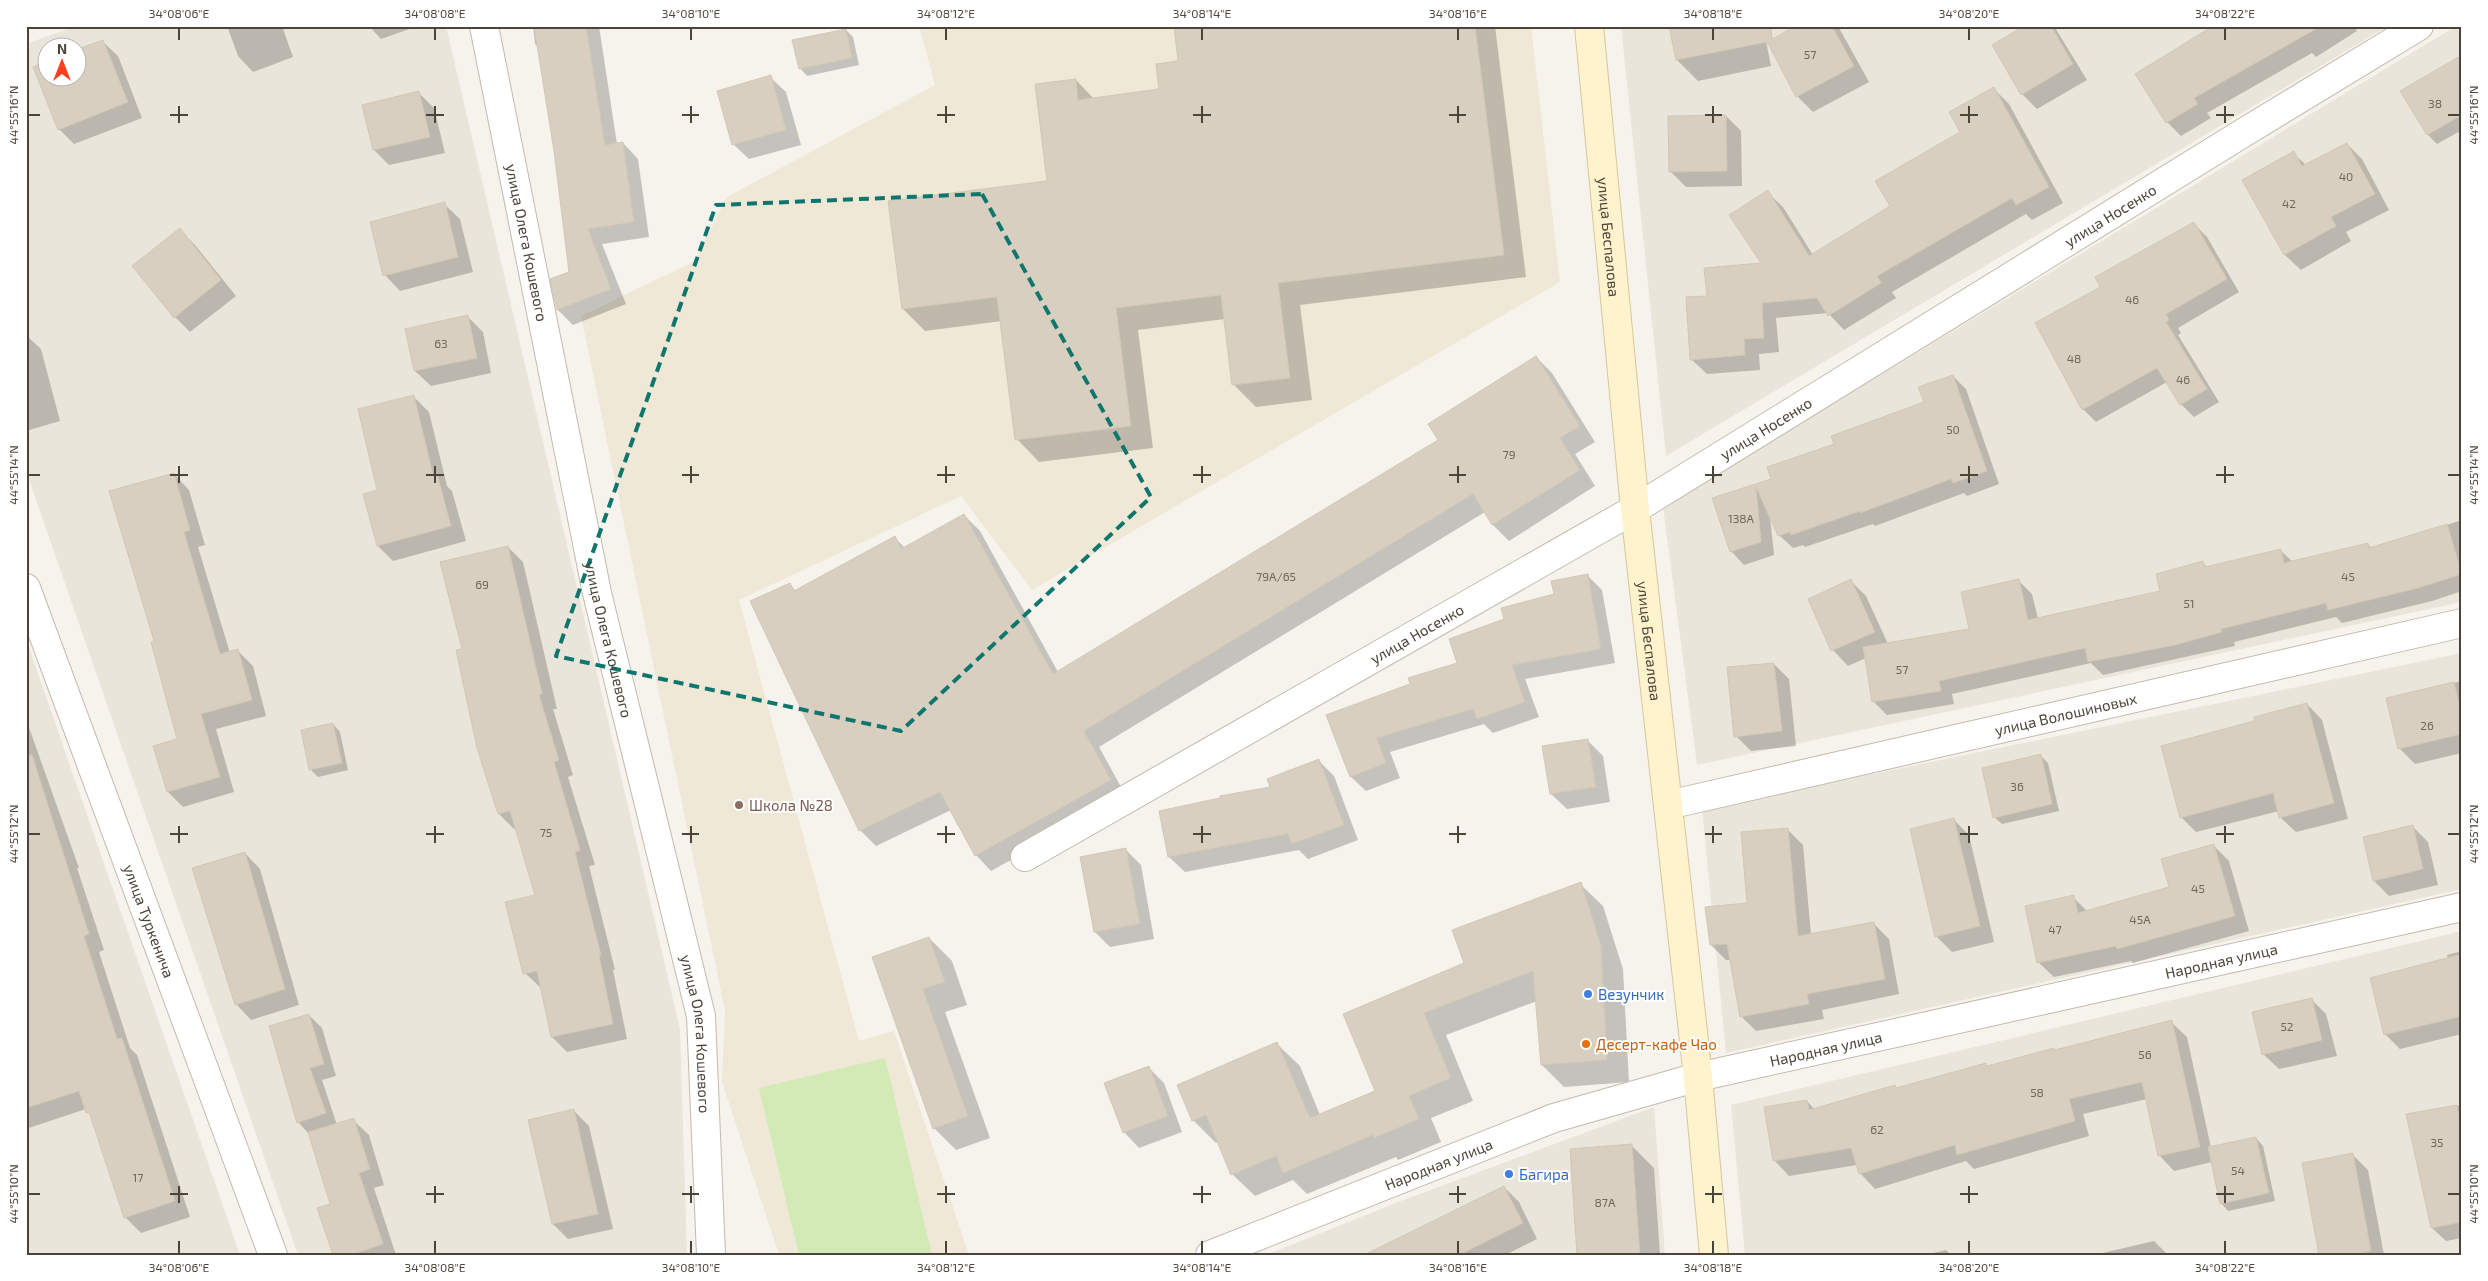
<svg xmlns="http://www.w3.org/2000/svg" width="2488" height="1281" font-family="'Exo 2',sans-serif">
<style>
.residential{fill:#eae5da;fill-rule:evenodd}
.education{fill:#efe8d6}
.green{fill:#d2eab5}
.shadow{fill:#0003}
.building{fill:#d8cfc1;stroke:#d3c7b4}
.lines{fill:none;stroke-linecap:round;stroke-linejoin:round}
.street-casing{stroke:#c2bbae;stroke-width:30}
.secondary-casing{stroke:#d6c79b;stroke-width:30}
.street{stroke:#fff;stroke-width:28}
.secondary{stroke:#fff3cd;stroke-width:28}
.marked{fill:none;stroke:#0f766e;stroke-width:4;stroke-dasharray:10 6;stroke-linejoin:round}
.ticks{fill:none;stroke:#4b4439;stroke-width:2}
.education-dot{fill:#8d6e63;stroke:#fff;stroke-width:2}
.shop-dot{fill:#3f7fe0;stroke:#fff;stroke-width:2}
.food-dot{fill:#e8710a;stroke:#fff;stroke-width:2}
.labels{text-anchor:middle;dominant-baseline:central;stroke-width:4;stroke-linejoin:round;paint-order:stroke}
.number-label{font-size:12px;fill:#6e675b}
.street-label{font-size:15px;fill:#4b4439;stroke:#fff}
.education-label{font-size:15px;fill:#785e54;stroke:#fff;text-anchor:start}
.shop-label{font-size:15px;fill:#366cbe;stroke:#fff;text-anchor:start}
.food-label{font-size:15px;fill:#c56008;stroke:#fff;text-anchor:start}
.neatline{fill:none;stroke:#4b4439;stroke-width:2}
.ticks-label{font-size:12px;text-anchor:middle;fill:#4b4439}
</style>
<rect width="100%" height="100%" fill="#f6f3ec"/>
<g class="residential">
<path d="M76,26h370l234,1003 7,226h-389l-272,-784v-427zM48,48h30v30h-30z"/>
<path d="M1621,26h767l-722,430z"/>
<path d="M2456,26h6v576l-765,163 -34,-258z"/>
<path d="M26,639l214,616h-214z"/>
<path d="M2462,653v236l-736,164 -24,-244z"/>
<path d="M2462,931v324h-717l-14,-150z"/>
<path d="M1654,1107l11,148h-399l132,-53z"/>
</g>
<path class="education" d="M919,26h612l29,256 -528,308 -71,-94 -222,104 120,441 35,-10 75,224h-190l-57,-173 3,-71 -144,-695 114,-55 32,-64 208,-112z"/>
<path class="green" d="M885,1058l47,197h-133l-40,-167z"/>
<g class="shadow">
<path d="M227,26h55l11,31 -40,15 -15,-16z"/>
<path d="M369,26h49l-37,13z"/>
<path d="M533,26h66l18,118 6,-1 15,16 11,78 -47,7 24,60 -53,21 -15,-15 -6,-30 18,-7 -15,-122 -17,-104 -3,-3z"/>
<path d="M1175,26h320l31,251 -226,28 12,95 -56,7 -23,-23 -8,-65 -87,11 15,118 -114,14 -22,-23 -15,-118 -77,10 -22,-22 146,-126 27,-103 18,19 67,-8 18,-29z"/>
<path d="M1763,26l8,40 -73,15 -21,-21z"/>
<path d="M1799,26h39l31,56 -56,30 -15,-15 -30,-54z"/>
<path d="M2027,26h27l33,54 -50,29 -15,-15z"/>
<path d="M2216,26h138l3,5 -41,26 -4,-4 -105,60 4,5 -30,18 -14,-14 -30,-48z"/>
<path d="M846,30l7,7 6,28 -52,11 -7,-8z"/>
<path d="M102,41l16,15 24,62 -68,26 -15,-15 -11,-51h30v-27z"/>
<path d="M2462,62v68l-25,14 -9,-9 -26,-44z"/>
<path d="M770,77l16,15 15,53 -52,14 -16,-15z"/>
<path d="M1993,88l16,16 54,99 -31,17 -6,-6 -134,78 4,6 -52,32 -16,-17 -52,5 3,34 -20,2 1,16 -53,4 -16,-15 17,-62 55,-33 4,-72 16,15 30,48 78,-48 71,-75z"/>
<path d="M419,93l15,15 11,45 -56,12 -15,-15z"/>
<path d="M1726,116l15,15 1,55 -56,1 -15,-15z"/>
<path d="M2347,144l15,15 27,51 -43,22 5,9 -50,29 -16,-15 -42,-74 50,-28 13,12z"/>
<path d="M444,204l16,15 13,53 -73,19 -15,-16z"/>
<path d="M2194,224l13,13 32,55 -61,36 3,5 -3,2 41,67 -25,15 -13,-13 -14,-22 -71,40 -13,-13 19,-121z"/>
<path d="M180,230l15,15 41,51 -46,36 -15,-15z"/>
<path d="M467,316l16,16 8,41 -60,13 -16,-15z"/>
<path d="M26,335l15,14 19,72 -34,10z"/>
<path d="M1536,357l16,16 43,69 -20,12 20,32 -86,55 -16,-16 -8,-13 -386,235 27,49 -135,75 -15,-16 -25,-45 -75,36 -16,-16 -70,-245 6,6 99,-53 10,10 59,-33 16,16 78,141 382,-232z"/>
<path d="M1953,376l13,13 33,95 -32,12 -3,-3 -89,33 -2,-2 -68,23 -2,-2 -10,3 -14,-13 -9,-19 4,39 -30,10 -13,-14 -18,-52 60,-19 63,-36 89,-41z"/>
<path d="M414,397l15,15 18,74 5,5 14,50 -73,20 -15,-15 1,-55z"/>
<path d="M174,474l15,16 16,55 -7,2 32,106 8,-2 15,15 13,50 -50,13 18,63 -51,15 -15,-15 11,-52 -24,-98z"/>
<path d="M2462,520v71l-30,10 -90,22 -6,-6 -102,25 1,4 -132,29 -12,-12 -139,31 2,10 -67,11 -13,-13 -8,-44 -18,8 -15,-16 -24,-50 42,-19 15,15 22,48 83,-14 48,-49 13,13 6,25 124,-27 41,-29 5,5 72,-18 13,12 75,-18 4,5z"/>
<path d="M508,547l15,15 34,147h-4l20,66 -5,2 27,88 -6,1 26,104h-2l14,69 -60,13 -15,-15 -11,-49 -16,-15 11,-78 -20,-67 -2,1 -15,-15 -36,-164z"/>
<path d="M1587,575l15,15 13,73 -90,16 14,38 -46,16 -9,-9 -94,28 10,26 -34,13 -15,-14 -24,-61 84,-31 48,-21 47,-44z"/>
<path d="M1774,664l15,15 7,67 -45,5 -15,-15z"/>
<path d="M2462,681v72l-47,11 -16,-16 -11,-49z"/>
<path d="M2307,704l15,16 26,99 -52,13 -16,-15 -1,-6 -83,21 -15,-15 75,-95z"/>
<path d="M26,719l53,149h-2l27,82 -5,2 31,96 7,7 53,162 -49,16 -16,-16 -34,-101 -5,-7 -60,20z"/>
<path d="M333,724l7,8 8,38 -30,7 -8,-8z"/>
<path d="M1588,741l15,15 7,46 -43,7 -16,-15z"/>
<path d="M2041,756l7,7 11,48 -57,13 -8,-7z"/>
<path d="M1319,761l15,15 24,64 -50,19 -9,-9 -114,22 -16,-15 102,-69z"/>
<path d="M1954,820l15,15 25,107 -42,10 -16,-16z"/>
<path d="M2413,827l15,15 10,43 -49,11 -15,-15z"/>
<path d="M1787,829l16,16 8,90 62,-12 16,16 10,55 -77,16 2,9 -68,12 -15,-15 -10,-56h-5l-15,-15 37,-41z"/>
<path d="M2214,846l15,15 20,70 -116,32 -2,-2 -77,16 -16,-15 35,-65 15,15 82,-24z"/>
<path d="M1125,849l16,16 13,74 -44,8 -15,-15z"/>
<path d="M245,853l15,16 39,136 -48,15 -15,-16z"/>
<path d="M1580,884l23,22 20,63 6,113 -65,5 -22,-22 -5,-64 -91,34 27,66 -42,17 10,24 -43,18 -2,-3 -89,37 -14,-14 -38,16 -23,-22 -13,-33 -3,2 -23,-23 84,-76 23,22 20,49 57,-23 -32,-77 121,-51z"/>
<path d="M929,938l23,23 15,44 -22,7 45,126 -34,12 -22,-22 -60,-170z"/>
<path d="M2462,951v83l-62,15 -15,-15 63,-75 -1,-4z"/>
<path d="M2311,999l15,15 11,42 -58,13 -16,-15z"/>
<path d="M309,1015l13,13 14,48 -14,4 15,45 16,-5 16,15 15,50 -10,3 22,67h-62l-2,-50 -22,-70 -12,-13z"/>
<path d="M2171,1022l16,15 24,111 45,-10 7,8 12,55 -47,10 -7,-8 -9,-41 -38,9 -15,-16 -12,-56 -64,15 6,22 -115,33 -8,-8 -91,28 -15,-16 -3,-8 -68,11 -15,-16 33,-59 8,9 80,-24 3,3 88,-25 3,3z"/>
<path d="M1149,1068l15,15 18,49 -43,16 -15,-16z"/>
<path d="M2462,1105v133l-16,3 -14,-13 -25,-113z"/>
<path d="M574,1111l15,15 24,103 -45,10 -15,-15 -24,-104z"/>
<path d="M1631,1145l23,23 6,87h-81z"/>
<path d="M2353,1155l15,15 16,85h-63z"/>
<path d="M1504,1187l15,15 18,37 -32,16h-86z"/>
<path d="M2154,1241l14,14h-74z"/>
<path d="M1946,1250l5,5h-26z"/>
</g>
<g class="building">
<path d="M534,26h52l19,119 18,-3 11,80 -46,7 23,60 -54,21 -7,-31 19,-7 -15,-121z"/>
<path d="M1174,26h301l29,229 -226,28 12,95 -58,7 -11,-90 -105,13 15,118 -116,14 -18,-143 -95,12 -14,-108 159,-20 -12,-97 41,-5 2,21 81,-11 -3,-25 22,-3z"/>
<path d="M1669,26h102l1,13 24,-13h36l22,40 -58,31 -29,-55 -91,18z"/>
<path d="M2024,26h27l22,38 -52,31 -29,-50z"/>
<path d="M2213,26h108l-127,72 4,6 -32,19 -31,-49z"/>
<path d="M846,29l6,29 -53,11 -7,-29z"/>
<path d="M103,40l25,62 -70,28 -25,-63 15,-6v17h30v-29z"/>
<path d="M2462,55v60l-35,20 -27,-44z"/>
<path d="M771,75l15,55 -54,15 -15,-54z"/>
<path d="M1994,87l55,100 -33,18 -4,-7 -135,78 4,7 -53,33 -11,-18 -55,5 2,35 -20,1 1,16 -55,5 -4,-63 21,-1 -3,-28 57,-5 -32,-48 39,-25 41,66 81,-50 -15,-25 85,-49 -11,-20z"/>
<path d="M419,91l11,46 -57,13 -11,-45z"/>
<path d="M1726,115l1,56 -58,1 -1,-56z"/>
<path d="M2347,143l28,51 -44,23 5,9 -52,29 -42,-75 52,-29 8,15z"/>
<path d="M445,202l13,55 -75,19 -13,-54z"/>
<path d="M2194,222l33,57 -61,35 3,6 -3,2 41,67 -27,16 -23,-37 -75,42 -47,-87 65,-36 -5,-10z"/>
<path d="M180,228l41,52 -47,38 -42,-52z"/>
<path d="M468,315l9,43 -63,13 -9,-42z"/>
<path d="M1536,356l44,70 -20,12 20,32 -88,55 -19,-31 -389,237 27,49 -136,76 -35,-64 -81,39 -109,-230 40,-18 4,8 101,-55 6,13 63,-35 89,160 385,-234 -10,-16z"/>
<path d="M1953,375l34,96 -34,12 -2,-4 -91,34v-2l-69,24 -1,-3 -12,4 -22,-49 5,55 -31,10 -18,-54 59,-19 -4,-12 67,-23 -3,-8 93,-34 -6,-15z"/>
<path d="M414,395l19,80 4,-1 14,52 -74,20 -14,-52 14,-4 -19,-81z"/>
<path d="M174,473l16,57 -6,2 36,122 18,-5 14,51 -51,14 19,63 -53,15 -14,-46 24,-7 -26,-97 3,-1 -45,-150z"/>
<path d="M2447,524l15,50 -44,14 -90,22 -2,-7 -105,26 1,3 -47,13 -87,17 -3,-14 -146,33 2,10 -69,11 -9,-55 106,-18 -8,-37 58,-13 9,41 132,-29 -4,-17 47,-13 2,6 76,-18 3,14 84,-20 1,5z"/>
<path d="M508,546l34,148 -3,1 20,65 -5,2 26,88 -5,2 26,103h-2l14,69 -62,13 -14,-66 -14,3 -18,-72 30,-7 -25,-84 -12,3 -21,-66 -21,-98 6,-1 -22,-87z"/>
<path d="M1588,574l13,75 -89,16 13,37 -48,17 -4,-10 -96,29 9,25 -36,14 -24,-62 84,-31 -2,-6 49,-15 -8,-24 55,-20 -3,-11 53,-14 -3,-13z"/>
<path d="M1851,579l24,53 -44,19 -23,-52z"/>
<path d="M1774,663l8,68 -48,6 -7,-70z"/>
<path d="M2454,682l8,33v19l-64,15 -12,-51z"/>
<path d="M2307,703l27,100 -55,15 -6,-25 -93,25 -19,-72 93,-25v-4z"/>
<path d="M333,723l9,40 -33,7 -8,-40z"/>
<path d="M1588,739l8,48 -46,7 -8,-48z"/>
<path d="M2041,754l11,50 -59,14 -11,-50z"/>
<path d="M32,755l57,179 -5,2 33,103 5,-1 53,163 -51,17 -35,-106 -3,1 -7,-22 -53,17v-352z"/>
<path d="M1319,759l25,66 -52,19 -4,-10 -120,23 -9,-46 61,-13v-2l50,-9 -3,-8z"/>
<path d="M1954,818l26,108 -45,11 -25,-108z"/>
<path d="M2413,825l10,44 -50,12 -10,-44z"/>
<path d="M1788,828l10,108 76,-14 11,57 -78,15 2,10 -69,13 -13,-73 -17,1 -5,-38 42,-4 -6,-71z"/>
<path d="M2214,844l21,72 -118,33 -1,-3 -79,17 -12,-57 49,-11 4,18 91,-26 -8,-28z"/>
<path d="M1126,848l14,76 -46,8 -14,-75z"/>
<path d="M245,852l40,137 -50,16 -43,-137z"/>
<path d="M1581,882l20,63 6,115 -66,5 -8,-94 -109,42 27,65 -42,18 10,23 -45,19 -1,-3 -90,38 -7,-17 -45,19 -25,-60 -14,6 -15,-36 100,-43 33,76 65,-27 -32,-77 121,-51 -12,-33z"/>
<path d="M929,937l16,45 -22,7 45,127 -35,13 -61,-172z"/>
<path d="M2462,954v62l-78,19 -14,-57z"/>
<path d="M2312,998l10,42 -60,15 -10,-43z"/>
<path d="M309,1014l15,50 -14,4 16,45 -29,10 -28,-97z"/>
<path d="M2172,1020l28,127 -42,9 -16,-74 -73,17 6,22 -118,34 -2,-10 -96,29 -8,-26 -78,13 -9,-54 43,-7 2,10 86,-25 1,3 90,-25 1,3 67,-18 1,2z"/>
<path d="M1149,1066l19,50 -45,17 -19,-50z"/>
<path d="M2457,1105l5,27v90l-31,6 -25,-114z"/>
<path d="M574,1109l24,105 -46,10 -24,-104z"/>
<path d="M354,1118l16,51 -11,4 24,71 -32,11h-18l-16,-47 13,-4 -22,-72z"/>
<path d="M2256,1137l13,56 -49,11 -12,-57z"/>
<path d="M1632,1144l8,111h-63l-7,-106z"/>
<path d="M2353,1153l18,98 -20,4h-32l-17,-92z"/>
<path d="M1504,1186l19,37 -64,32h-95z"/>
</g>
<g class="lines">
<g class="street-casing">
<g id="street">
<path id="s1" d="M484,26l113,567 104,423 10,239"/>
<path id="s2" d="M26,588l247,667"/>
<path id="s3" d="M1668,805l794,-182"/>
<path id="s4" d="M1025,857l610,-348 608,-376 176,-107"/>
<path id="s5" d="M1210,1255l344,-137 144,-41 764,-170"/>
</g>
</g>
<g class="secondary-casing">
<g id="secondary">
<path id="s6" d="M1589,26l46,483 63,568 16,178"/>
</g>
</g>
<use href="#street" class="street"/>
<use href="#secondary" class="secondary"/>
</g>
<path class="marked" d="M982,194l169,303 -250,234 -345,-75 160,-451z"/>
<path class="ticks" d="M179,28v12M435,28v12M691,28v12M946,28v12M1202,28v12M1458,28v12M1713,28v12M1969,28v12M2225,28v12M179,106v17M435,106v17M691,106v17M946,106v17M1202,106v17M1458,106v17M1713,106v17M1969,106v17M2225,106v17M28,115h12M170,115h18M426,115h18M682,115h17M937,115h18M1193,115h18M1449,115h17M1705,115h17M1960,115h18M2216,115h18M2448,115h12M179,466v17M435,466v17M691,466v17M946,466v17M1202,466v17M1458,466v17M1713,466v17M1969,466v17M2225,466v17M28,475h12M170,475h18M426,475h18M682,475h17M937,475h18M1193,475h18M1449,475h17M1705,475h17M1960,475h18M2216,475h18M2448,475h12M179,826v17M435,826v17M691,826v17M946,826v17M1202,826v17M1458,826v17M1713,826v17M1969,826v17M2225,826v17M28,834h12M170,834h18M426,834h18M682,834h17M937,834h18M1193,834h18M1449,834h17M1705,834h17M1960,834h18M2216,834h18M2448,834h12M179,1186v17M435,1186v17M691,1186v17M946,1186v17M1202,1186v17M1458,1186v17M1713,1186v17M1969,1186v17M2225,1186v17M28,1194h12M170,1194h18M426,1194h18M682,1194h17M937,1194h18M1193,1194h18M1449,1194h17M1705,1194h17M1960,1194h18M2216,1194h18M2448,1194h12M179,1241v13M435,1241v13M691,1241v13M946,1241v13M1202,1241v13M1458,1241v13M1713,1241v13M1969,1241v13M2225,1241v13"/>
<circle class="education-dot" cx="739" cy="805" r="5"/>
<g class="shop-dot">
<circle cx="1588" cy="994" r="5"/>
<circle cx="1509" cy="1174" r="5"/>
</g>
<circle class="food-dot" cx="1586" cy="1044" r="5"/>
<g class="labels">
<g class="number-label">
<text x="1810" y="54">57</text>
<text x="2435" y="103">38</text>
<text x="2346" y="176">40</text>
<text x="2289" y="203">42</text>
<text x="2132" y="299">46</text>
<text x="441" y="343">63</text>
<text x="2074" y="358">48</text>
<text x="2183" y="379">46</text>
<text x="1953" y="429">50</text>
<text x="1509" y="454">79</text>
<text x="1741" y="518">138А</text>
<text x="1276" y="576">79А/65</text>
<text x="2348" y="576">45</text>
<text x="482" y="584">69</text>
<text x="2189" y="603">51</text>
<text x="1902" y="669">57</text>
<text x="2427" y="725">26</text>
<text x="2017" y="786">36</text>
<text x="546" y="832">75</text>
<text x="2198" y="888">45</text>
<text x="2140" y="919">45А</text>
<text x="2055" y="929">47</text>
<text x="2287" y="1026">52</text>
<text x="2145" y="1054">56</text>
<text x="2037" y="1092">58</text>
<text x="1877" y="1129">62</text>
<text x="2437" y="1142">35</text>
<text x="2238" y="1170">54</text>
<text x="138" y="1177">17</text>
<text x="1605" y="1202">87А</text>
</g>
<g class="street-label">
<text stroke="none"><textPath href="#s4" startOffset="1261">улица Носенко</textPath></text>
<text stroke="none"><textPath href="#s6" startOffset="212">улица Беспалова</textPath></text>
<text stroke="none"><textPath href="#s1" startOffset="221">улица Олега Кошевого</textPath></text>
<text stroke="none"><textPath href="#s4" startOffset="856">улица Носенко</textPath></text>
<text stroke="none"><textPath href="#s4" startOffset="451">улица Носенко</textPath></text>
<text stroke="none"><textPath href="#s1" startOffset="626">улица Олега Кошевого</textPath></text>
<text stroke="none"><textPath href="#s6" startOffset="618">улица Беспалова</textPath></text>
<text stroke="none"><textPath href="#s3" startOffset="408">улица Волошиновых</textPath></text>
<text stroke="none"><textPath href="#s2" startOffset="355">улица Туркенича</textPath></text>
<text stroke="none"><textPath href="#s5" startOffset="1056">Народная улица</textPath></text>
<text stroke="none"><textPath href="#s1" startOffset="1031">улица Олега Кошевого</textPath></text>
<text stroke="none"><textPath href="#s5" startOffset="651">Народная улица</textPath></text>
<text stroke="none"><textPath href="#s5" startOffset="246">Народная улица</textPath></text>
</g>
<g class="education-label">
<text x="749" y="805">Школа №28</text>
</g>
<g class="shop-label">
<text x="1598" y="994">Везунчик</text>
<text x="1519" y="1174">Багира</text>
</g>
<g class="food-label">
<text x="1596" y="1044">Десерт-кафе Чао</text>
</g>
</g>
<rect width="2488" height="1281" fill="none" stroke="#ffffff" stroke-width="55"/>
<g transform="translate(62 62)"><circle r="24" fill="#ffffff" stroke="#b7b4b0"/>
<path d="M0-4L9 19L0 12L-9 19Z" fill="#fc3f1d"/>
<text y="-8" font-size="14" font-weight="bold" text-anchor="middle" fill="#4b4439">N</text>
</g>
<rect x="28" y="28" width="2432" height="1226" class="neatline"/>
<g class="ticks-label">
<text x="179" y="18">34°08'06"E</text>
<text x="435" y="18">34°08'08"E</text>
<text x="691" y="18">34°08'10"E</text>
<text x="946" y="18">34°08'12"E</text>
<text x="1202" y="18">34°08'14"E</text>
<text x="1458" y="18">34°08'16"E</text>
<text x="1713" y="18">34°08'18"E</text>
<text x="1969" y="18">34°08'20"E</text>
<text x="2225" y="18">34°08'22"E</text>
<text transform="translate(14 115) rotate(-90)" y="4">44°55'16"N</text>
<text transform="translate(2474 115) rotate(-90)" y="4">44°55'16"N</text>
<text transform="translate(14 475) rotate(-90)" y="4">44°55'14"N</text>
<text transform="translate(2474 475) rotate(-90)" y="4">44°55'14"N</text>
<text transform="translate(14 834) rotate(-90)" y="4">44°55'12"N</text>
<text transform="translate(2474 834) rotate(-90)" y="4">44°55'12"N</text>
<text transform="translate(14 1194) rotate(-90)" y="4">44°55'10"N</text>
<text transform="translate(2474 1194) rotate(-90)" y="4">44°55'10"N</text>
<text x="179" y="1272">34°08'06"E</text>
<text x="435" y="1272">34°08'08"E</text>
<text x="691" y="1272">34°08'10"E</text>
<text x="946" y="1272">34°08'12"E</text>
<text x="1202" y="1272">34°08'14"E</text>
<text x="1458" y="1272">34°08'16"E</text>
<text x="1713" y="1272">34°08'18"E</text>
<text x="1969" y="1272">34°08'20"E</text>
<text x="2225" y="1272">34°08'22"E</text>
</g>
</svg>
